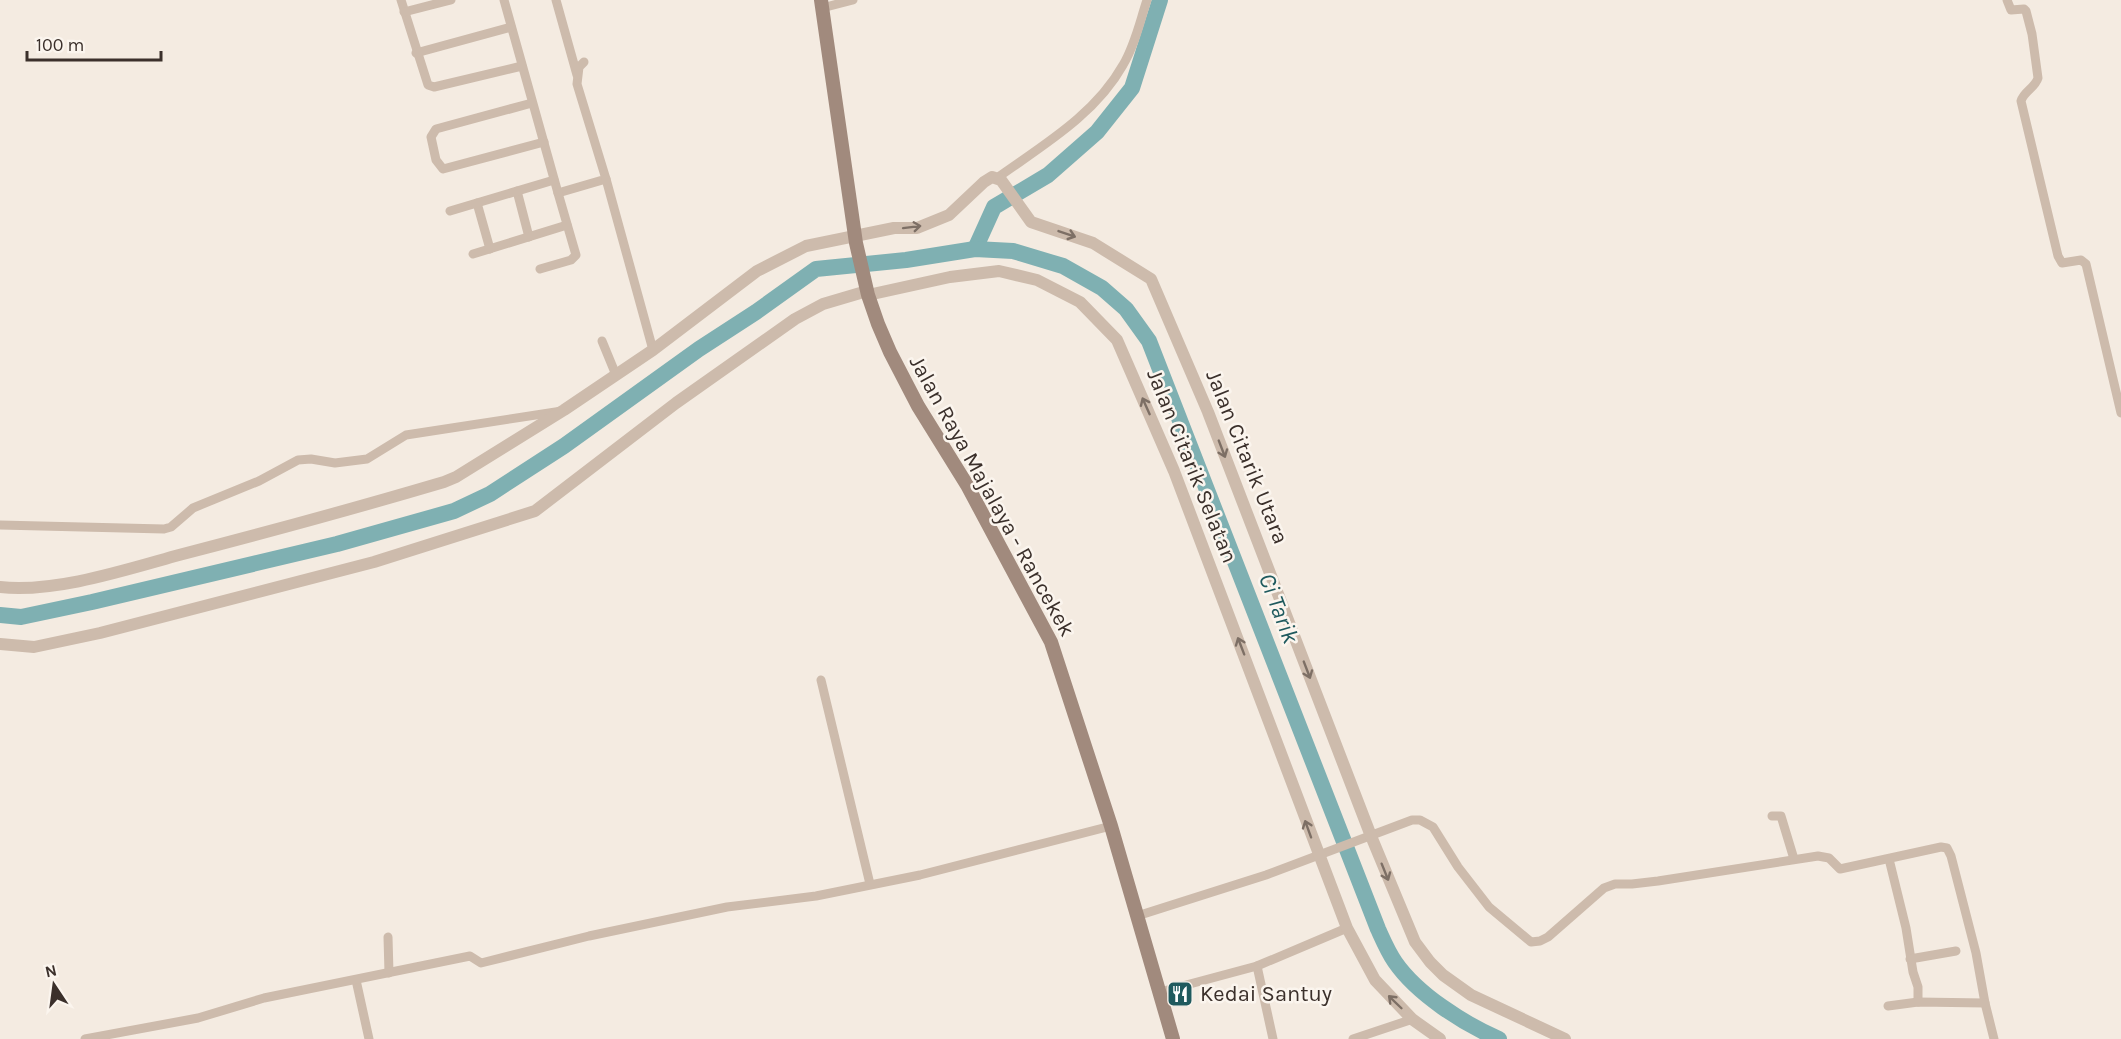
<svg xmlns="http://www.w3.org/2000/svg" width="2121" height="1039" font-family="Karla,sans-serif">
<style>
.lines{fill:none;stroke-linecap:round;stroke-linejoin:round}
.river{stroke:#7fb0b2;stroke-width:16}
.minor{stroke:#cdbbac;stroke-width:9}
.tertiary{stroke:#cdbbac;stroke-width:12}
.secondary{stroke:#a18a7d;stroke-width:14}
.oneway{stroke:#7d6f65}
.labels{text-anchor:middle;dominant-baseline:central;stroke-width:5;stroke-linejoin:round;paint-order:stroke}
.street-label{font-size:22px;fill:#3b302b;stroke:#fbf5ee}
.poi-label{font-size:22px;fill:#3b302b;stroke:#fbf5ee;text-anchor:start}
.water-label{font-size:24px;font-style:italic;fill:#1f5a5e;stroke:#fbf5ee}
</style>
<rect width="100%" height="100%" fill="#f4ebe1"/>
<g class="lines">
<g class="river">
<path d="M975,249l19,-42 54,-32 49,-43 35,-44 28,-88"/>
<path d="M0,615l21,2 71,-15 245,-58 117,-33 36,-17 74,-48 135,-97 57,-37 60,-43 90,-9 69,-11 38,2 50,15 39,22 24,21 23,32 229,588c5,11 10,23 17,33 22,32 69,62 104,77"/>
</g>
<g class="minor">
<path d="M401,0l27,85 6,2 88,-21"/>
<path d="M504,0l54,193 48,-14 -29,-95 2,-17 5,-5"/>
<path d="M556,0l21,75"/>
<path d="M2007,0l4,10 13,-1 2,2 6,23 6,44c-3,10 -14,13 -17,23l37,155 4,7 19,-3 5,4 35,149"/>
<path d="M822,8l31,-8"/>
<path d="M404,12l47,-12"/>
<path d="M416,53l95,-26"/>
<path d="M532,103l-96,26 -5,8 5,23 7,9 101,-27"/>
<path d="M997,178c46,-33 98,-63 126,-113 12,-20 17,-44 24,-65"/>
<path d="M606,179l47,171"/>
<path d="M517,191l12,46"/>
<path d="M477,203l13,46"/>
<path d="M450,211l104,-31"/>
<path d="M473,254l94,-29"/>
<path d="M540,269l31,-9 5,-5 -18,-62"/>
<path d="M602,341l14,34"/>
<path d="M0,525l164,4 7,-2 22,-19 66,-27 39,-21 13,-1 24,4 32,-4 39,-24 156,-24"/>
<path d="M821,680l49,204"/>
<path d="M1772,816h9l13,43"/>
<path d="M1889,859l17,69 7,44 5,15v15"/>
<path d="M1137,916l129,-41 146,-55h8l13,7 25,40 31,40 42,35 9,-1 8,-4 56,-49 11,-4h17l26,-3 160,-25 11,2 11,11 101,-22 6,1 4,8 25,97 9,50 9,36"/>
<path d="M388,937l1,36"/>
<path d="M1910,959l46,-8"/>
<path d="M1257,966l16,73"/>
<path d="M356,980l13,59"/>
<path d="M1160,992l97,-26 90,-38"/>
<path d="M1888,1006l30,-4 67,1"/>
<path d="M85,1039l113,-21 66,-20 206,-42 11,7 108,-27 138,-29 89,-11 104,-21 191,-49"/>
<path d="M1353,1039l60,-20"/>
</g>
<g class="tertiary">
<path d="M868,295l82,-18 49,-6 38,9 43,22 37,38 57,131 173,457 28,52 37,39 28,20"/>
<path d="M0,587c55,6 125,-17 179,-32 89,-23 177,-47 265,-73l12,-5 108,-67 89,-60 104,-79 49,-25 88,-18h23l32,-13 35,-33 8,-5 9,3 30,42 62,21 58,36 57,133 163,424 44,106 15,20 13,13 28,20 94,44"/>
<path d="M0,644l34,3 66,-14 274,-71 161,-51 141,-108 119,-84 28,-15 44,-13"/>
</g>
<path class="secondary" d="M821,0l35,243 12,52 10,29 12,28 28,54 49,79 84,157 60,184 62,213"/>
</g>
<defs><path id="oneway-shaft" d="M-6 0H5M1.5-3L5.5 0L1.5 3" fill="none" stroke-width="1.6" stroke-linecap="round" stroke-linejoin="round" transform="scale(1.5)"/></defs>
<g class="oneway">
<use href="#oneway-shaft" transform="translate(912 227) rotate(-7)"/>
<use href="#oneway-shaft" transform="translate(1067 234) rotate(19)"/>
<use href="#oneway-shaft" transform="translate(1146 406) rotate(-114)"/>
<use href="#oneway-shaft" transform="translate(1222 449) rotate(69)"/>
<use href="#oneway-shaft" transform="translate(1241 646) rotate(-111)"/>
<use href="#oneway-shaft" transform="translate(1307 670) rotate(69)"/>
<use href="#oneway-shaft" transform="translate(1308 829) rotate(-110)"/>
<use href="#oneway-shaft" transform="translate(1385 872) rotate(68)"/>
<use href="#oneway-shaft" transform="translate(1395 1002) rotate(-136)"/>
</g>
<defs>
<g id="restaurant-square" transform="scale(1.35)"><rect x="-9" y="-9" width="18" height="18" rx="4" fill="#1f5a5e" stroke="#fbf5ee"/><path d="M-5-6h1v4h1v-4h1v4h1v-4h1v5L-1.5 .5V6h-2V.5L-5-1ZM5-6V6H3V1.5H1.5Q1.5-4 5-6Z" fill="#fff"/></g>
</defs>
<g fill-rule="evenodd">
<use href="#restaurant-square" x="1180" y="994"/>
</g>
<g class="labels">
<g class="street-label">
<text transform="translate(1247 457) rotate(68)">Jalan Citarik Utara</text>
<text transform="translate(1192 466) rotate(68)">Jalan Citarik Selatan</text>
<text transform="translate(992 496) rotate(61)">Jalan Raya Majalaya - Rancekek</text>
</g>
<g class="poi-label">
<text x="1200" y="994">Kedai Santuy</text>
</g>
<g class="water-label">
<text transform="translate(1279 608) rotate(69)">Ci Tarik</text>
</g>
</g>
<g transform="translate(54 985) rotate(347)" stroke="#fbf5ee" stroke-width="4.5" paint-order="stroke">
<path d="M0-4.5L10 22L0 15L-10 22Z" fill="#3b302b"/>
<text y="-9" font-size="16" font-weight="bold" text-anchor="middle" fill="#3b302b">N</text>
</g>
<path d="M27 51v9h134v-9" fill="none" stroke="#3b302b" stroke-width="3"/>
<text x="36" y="51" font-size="18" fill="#3b302b" stroke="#fbf5ee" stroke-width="4.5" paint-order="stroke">100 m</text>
</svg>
